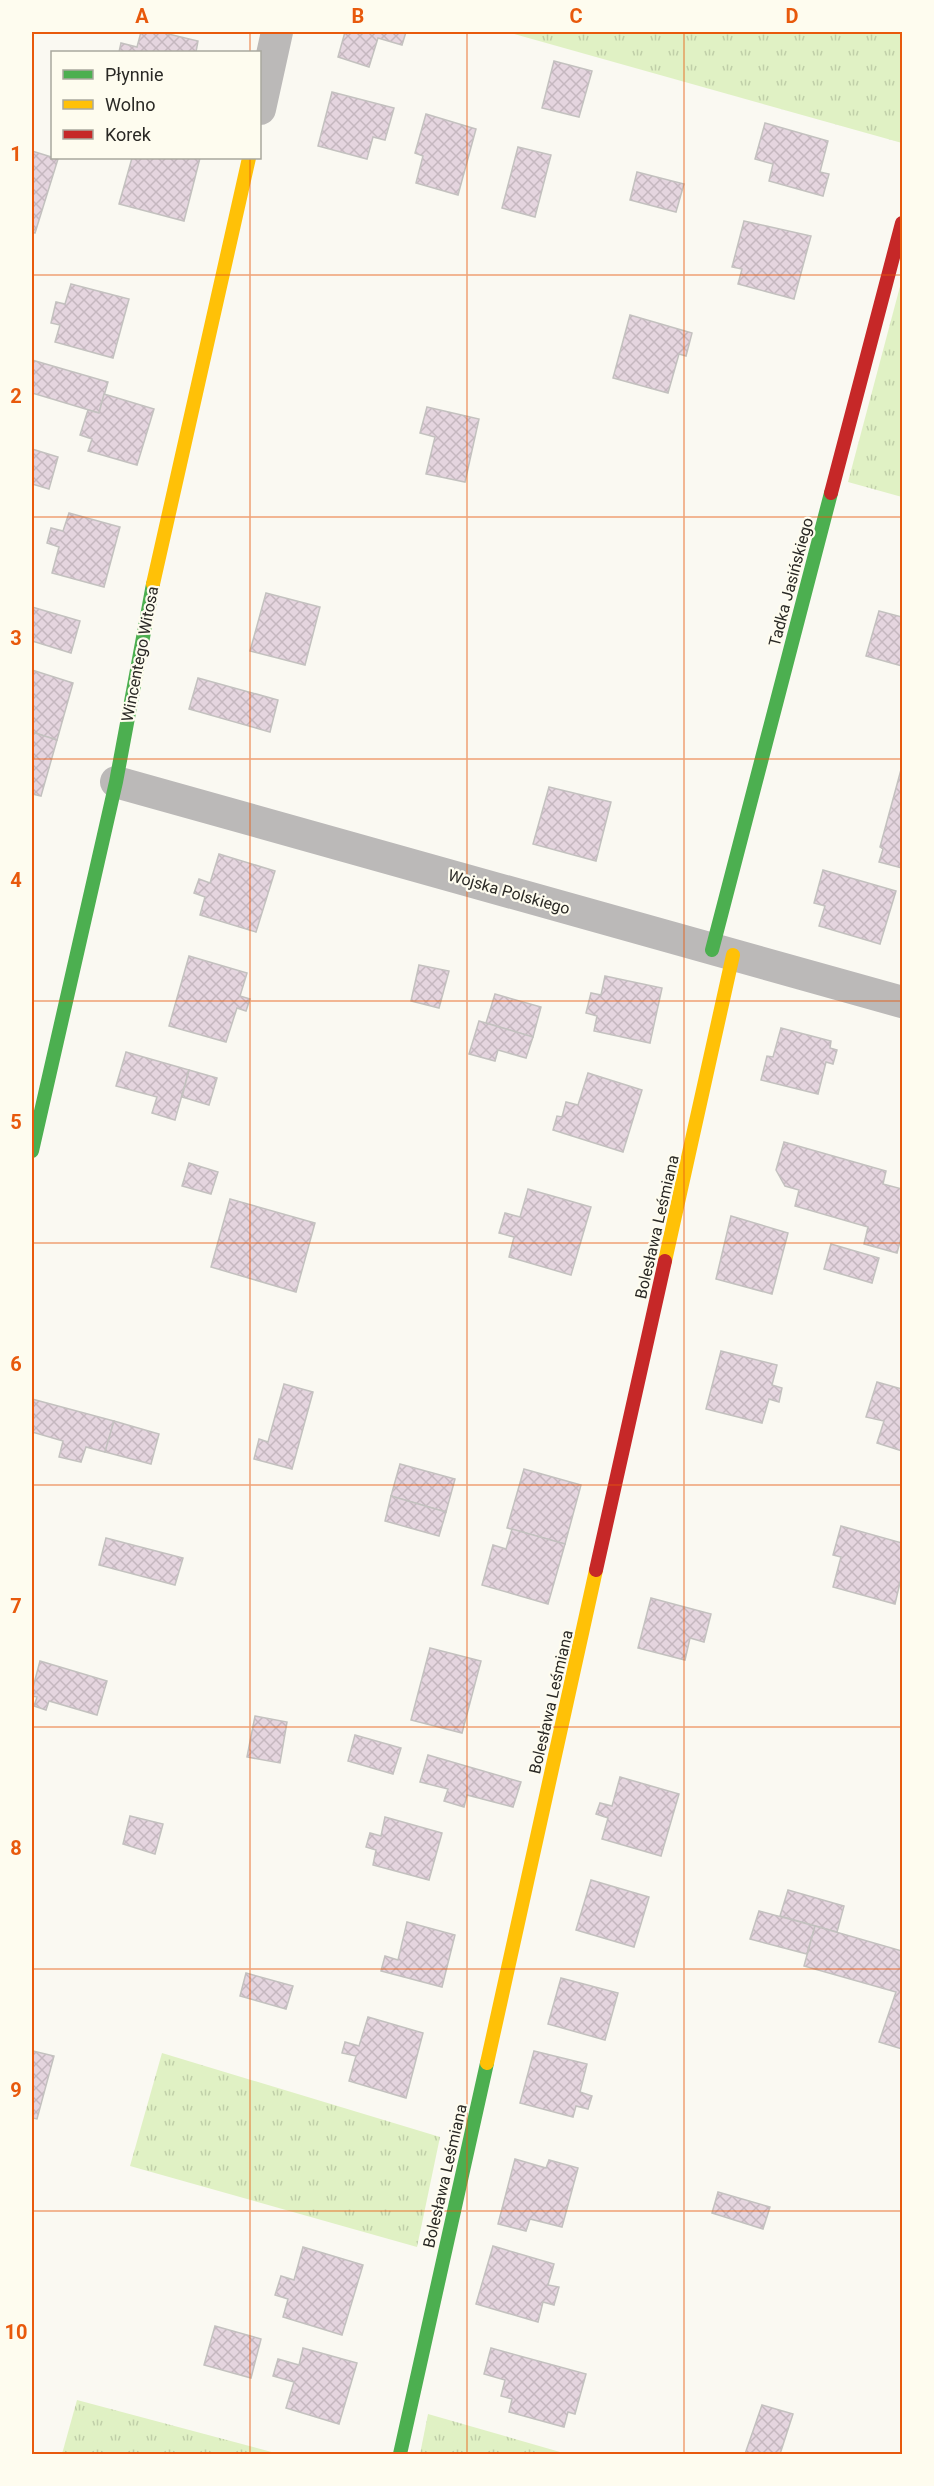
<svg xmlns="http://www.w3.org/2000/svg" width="934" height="2486" font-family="Roboto,sans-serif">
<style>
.grass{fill:url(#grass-tufts)}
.building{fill:url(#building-cross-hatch);stroke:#c3c1bf;stroke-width:1.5}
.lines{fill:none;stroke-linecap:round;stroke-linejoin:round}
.street{stroke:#bbb9b8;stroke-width:32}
.fast{stroke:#4caf50;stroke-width:14}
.slow{stroke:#ffc107;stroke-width:14}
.jam{stroke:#c62828;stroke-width:14}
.grid{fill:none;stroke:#e8590c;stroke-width:1.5;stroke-opacity:0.55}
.labels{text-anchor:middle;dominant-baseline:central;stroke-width:4.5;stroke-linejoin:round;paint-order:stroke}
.street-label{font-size:16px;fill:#2a2925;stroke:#fefcef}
.neatline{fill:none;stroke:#e8590c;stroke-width:2}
.grid-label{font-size:20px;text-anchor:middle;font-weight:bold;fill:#e8590c}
</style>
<defs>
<pattern id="grass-tufts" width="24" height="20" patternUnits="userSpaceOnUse" patternTransform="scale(1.5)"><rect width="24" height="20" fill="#e0f1c4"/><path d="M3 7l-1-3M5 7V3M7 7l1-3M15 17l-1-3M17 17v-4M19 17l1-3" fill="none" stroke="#c0cfa8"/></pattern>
<pattern id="building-cross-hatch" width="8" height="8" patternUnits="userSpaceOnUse" patternTransform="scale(1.5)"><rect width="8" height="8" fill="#e5d5df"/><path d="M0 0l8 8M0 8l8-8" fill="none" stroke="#c5b7bf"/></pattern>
</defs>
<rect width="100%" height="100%" fill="#faf9f2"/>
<g class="grass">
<path d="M507,32h395v111z"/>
<path d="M902,279v218l-54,-15z"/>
<path d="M162,2053l278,84 -23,110 -287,-81z"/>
<path d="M77,2400l202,54h-217z"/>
<path d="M428,2414l139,40h-147z"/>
</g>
<g class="building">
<path d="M141,32h19l38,9 -2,11h-77l2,-9 16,4z"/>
<path d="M345,32h61l-4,13 -24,-7 -9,29 -31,-10z"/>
<path d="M554,61l38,10 -13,46 -37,-9z"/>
<path d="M332,92l62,16 -9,32 -12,-3 -6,22 -49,-13z"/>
<path d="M426,114l50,15 -18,66 -42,-12 7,-27 -8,-3z"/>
<path d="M765,123l63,18 -8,31 9,2 -6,22 -54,-15 4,-17 -18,-5z"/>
<path d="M518,147l33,8 -16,62 -33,-9z"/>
<path d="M32,151l26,8 -23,74 -3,-1z"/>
<path d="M132,158h68l-16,63 -65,-17z"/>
<path d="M637,172l47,12 -8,28 -46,-12z"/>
<path d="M744,221l67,15 -17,63 -56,-15 4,-15 -10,-2z"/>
<path d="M71,284l58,15 -16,59 -58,-16 5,-17 -9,-2 5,-21 9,2z"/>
<path d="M630,315l62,18 -6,23 -7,-2 -11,39 -55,-15z"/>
<path d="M32,360l76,22 -9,31 -67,-20z"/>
<path d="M104,394l50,15 -17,56 -49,-14 4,-12 -12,-4 8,-25 11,3z"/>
<path d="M427,407l52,12 -14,63 -39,-8 9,-37 -15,-4z"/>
<path d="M32,449l26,8 -9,32 -17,-5z"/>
<path d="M69,513l51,14 -16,60 -52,-14 7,-26 -12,-4 4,-15 12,3z"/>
<path d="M266,593l54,14 -15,58 -55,-14z"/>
<path d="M32,607l48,14 -9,32 -39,-12z"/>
<path d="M879,611l23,6v49l-36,-10z"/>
<path d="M32,670l41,13 -16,57 -25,-8z"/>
<path d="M198,678l80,22 -8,32 -81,-23z"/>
<path d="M32,732l25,8 -16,56 -9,-2z"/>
<path d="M902,766v102l-23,-6 4,-13 -3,-2z"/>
<path d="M549,787l62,15 -15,59 -63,-17z"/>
<path d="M219,854l56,17 -19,61 -56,-17 5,-18 -11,-4 5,-14 11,4z"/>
<path d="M823,870l73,21 -16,53 -61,-18 6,-20 -11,-3z"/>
<path d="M189,956l58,17 -7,23 10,3 -4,12 -9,-3 -11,34 -57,-16z"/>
<path d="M419,965l30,6 -10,37 -28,-7z"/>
<path d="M605,976l57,12 -12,55 -56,-12 3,-15 -11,-3 5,-20 10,2z"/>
<path d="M495,994l46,13 -8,30 -47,-14z"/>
<path d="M479,1021l54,16 -7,21 -28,-8 -3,11 -26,-7z"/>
<path d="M781,1028l50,13 -1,7 7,2 -4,14 -7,-2 -8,32 -57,-14 6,-24 6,1z"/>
<path d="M126,1052l63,18 -14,50 -23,-7 5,-16 -41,-11z"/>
<path d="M189,1070l28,8 -8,27 -27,-8z"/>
<path d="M588,1073l54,17 -19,62 -70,-22 4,-14 5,1 4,-15 12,3z"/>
<path d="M784,1142l102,29 -3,13 19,5v45l-5,19 -33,-9 4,-17 -73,-21 4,-16 -14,-4 -9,-16z"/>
<path d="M189,1163l29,9 -7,22 -29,-8z"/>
<path d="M528,1189l63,18 -20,68 -62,-18 5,-20 -15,-4 6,-20 15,4z"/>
<path d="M230,1199l85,24 -19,69 -85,-25z"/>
<path d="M731,1216l57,17 -16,61 -56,-15z"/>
<path d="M831,1244l48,14 -7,25 -48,-14z"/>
<path d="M721,1351l56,14 -5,20 10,3 -3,14 -10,-3 -7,24 -56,-14z"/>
<path d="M877,1382l25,7v62l-25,-8 7,-22 -18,-4z"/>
<path d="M284,1384l29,8 -21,77 -38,-10 5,-20 9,3z"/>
<path d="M32,1399l82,22 -9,31 -19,-5 -5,15 -22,-5 4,-16 -31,-9z"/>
<path d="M114,1421l45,13 -8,30 -46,-12z"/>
<path d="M400,1464l55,15 -9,33 -55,-16z"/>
<path d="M524,1469l57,16 -16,59 -58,-16z"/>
<path d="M391,1496l55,16 -7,24 -54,-15z"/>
<path d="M841,1526l61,17v31l-7,30 -62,-17 8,-30 -8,-2z"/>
<path d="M512,1529l53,15 -17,60 -66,-19 11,-40 13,4z"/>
<path d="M106,1538l77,20 -8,27 -76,-20z"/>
<path d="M651,1598l60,16 -7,28 -14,-4 -5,22 -47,-12z"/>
<path d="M430,1648l51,13 -19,72 -51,-13z"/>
<path d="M40,1661l67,20 -10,34 -48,-14 -3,9 -12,-4 3,-9 -5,-1v-5z"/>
<path d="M255,1716l32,6 -7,41 -33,-6z"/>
<path d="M355,1735l46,13 -8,26 -45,-13z"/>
<path d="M428,1755l93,27 -8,25 -46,-12 -3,12 -20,-6 4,-12 -28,-7z"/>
<path d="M620,1777l59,17 -18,62 -59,-17 6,-21 -12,-4 4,-11 12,3z"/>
<path d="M130,1816l33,8 -8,30 -32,-10z"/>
<path d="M385,1817l57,16 -13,47 -56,-15 3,-15 -10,-3 4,-14 11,3z"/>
<path d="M591,1880l58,17 -15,50 -58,-17z"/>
<path d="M788,1890l56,16 -7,26 -57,-16z"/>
<path d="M759,1911l56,15 -8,28 -57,-15z"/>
<path d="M407,1922l48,13 -13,52 -61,-16 4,-15 13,4z"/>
<path d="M815,1926l87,25v98l-23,-7 17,-50 -92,-26z"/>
<path d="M246,1973l47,13 -7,23 -46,-13z"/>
<path d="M561,1978l57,15 -13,47 -57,-16z"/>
<path d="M368,2017l55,16 -17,65 -57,-17 7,-25 -14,-3 3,-11 14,4z"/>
<path d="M33,2051l21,5 -17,63 -5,-1z"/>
<path d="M534,2051l53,13 -7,28 12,4 -4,13 -12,-3 -3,11 -53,-14z"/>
<path d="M515,2159l31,9 3,-8 29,8 -16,59 -32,-8 -4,12 -28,-7z"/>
<path d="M718,2192l52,15 -7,22 -51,-16z"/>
<path d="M493,2246l61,18 -6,21 11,2 -5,18 -11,-3 -5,20 -62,-18z"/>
<path d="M303,2247l60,18 -21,70 -59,-18 5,-18 -13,-4 6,-19 13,4z"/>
<path d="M215,2326l46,13 -10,39 -47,-13z"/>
<path d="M303,2348l54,15 -18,61 -53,-16 8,-26 -21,-6 5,-17 21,6z"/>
<path d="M491,2348l95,26 -11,40 -7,-2 -4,15 -55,-15 3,-13 -11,-3 4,-16 -21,-6z"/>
<path d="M762,2405l31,9 -13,40h-35z"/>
</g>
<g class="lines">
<g class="street">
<path d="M260,109l17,-77"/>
<path d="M116,782l786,220"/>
</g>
<g class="fast">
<path d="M712,950l119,-457"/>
<path d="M32,1151l84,-369 37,-198"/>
<path d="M400,2454l87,-391"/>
</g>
<g class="slow">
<path d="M153,584l96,-426"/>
<path d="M665,1261l68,-306"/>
<path d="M487,2063l109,-493"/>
</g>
<g class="jam">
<path d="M831,493l71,-270"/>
<path d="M596,1570l69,-309"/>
</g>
</g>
<path class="grid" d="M250,32v20M467,32v2422M684,32v2422M250,158v2296M32,275h870M32,517h870M32,759h870M32,1001h870M32,1243h870M32,1485h870M32,1727h870M32,1969h870M32,2211h870"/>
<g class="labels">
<g class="street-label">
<text transform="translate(791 582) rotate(-75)">Tadka Jasińskiego</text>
<text transform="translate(140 654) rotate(-79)">Wincentego Witosa</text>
<text transform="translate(509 892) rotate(16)">Wojska Polskiego</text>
<text transform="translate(657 1227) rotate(-77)">Bolesława Leśmiana</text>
<text transform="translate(551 1702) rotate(-77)">Bolesława Leśmiana</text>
<text transform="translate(445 2176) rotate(-77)">Bolesława Leśmiana</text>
</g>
</g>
<rect width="934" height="2486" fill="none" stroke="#fefcef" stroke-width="66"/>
<rect x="51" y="51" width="210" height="108" fill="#fefcef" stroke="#a9a89e" stroke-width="1.5"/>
<rect x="63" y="70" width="30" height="9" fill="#4caf50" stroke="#a9a89e" stroke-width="1.5"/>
<text x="105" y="81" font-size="18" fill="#2a2925">Płynnie</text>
<rect x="63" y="100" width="30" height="9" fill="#ffc107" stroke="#a9a89e" stroke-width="1.5"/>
<text x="105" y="111" font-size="18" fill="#2a2925">Wolno</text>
<rect x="63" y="130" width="30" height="9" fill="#c62828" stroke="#a9a89e" stroke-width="1.5"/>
<text x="105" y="141" font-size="18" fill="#2a2925">Korek</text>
<rect x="33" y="33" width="868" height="2420" class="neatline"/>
<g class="grid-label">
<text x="142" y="23">A</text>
<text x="358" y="23">B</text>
<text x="576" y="23">C</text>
<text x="792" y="23">D</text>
<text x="16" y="161">1</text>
<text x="16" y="403">2</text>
<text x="16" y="645">3</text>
<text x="16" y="887">4</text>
<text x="16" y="1129">5</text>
<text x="16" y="1371">6</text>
<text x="16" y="1613">7</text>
<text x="16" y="1855">8</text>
<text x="16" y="2097">9</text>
<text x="16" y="2339">10</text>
</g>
</svg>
